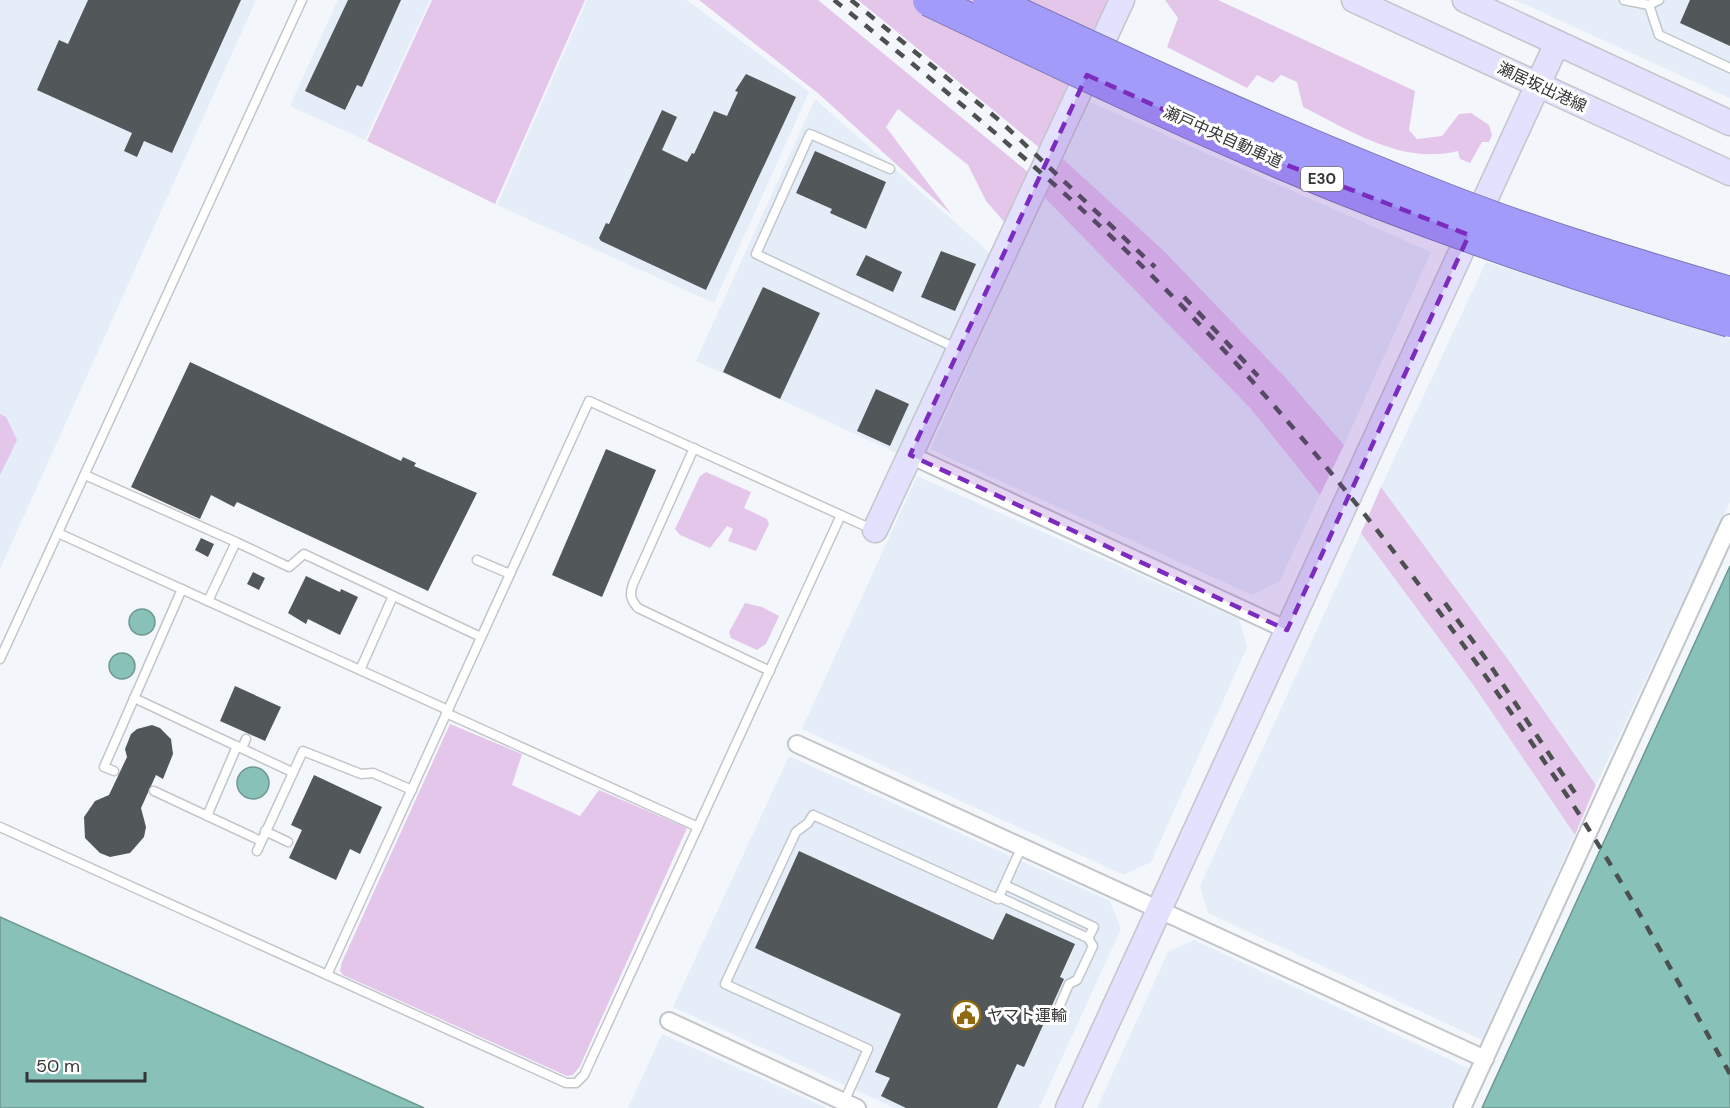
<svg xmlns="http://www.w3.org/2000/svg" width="1730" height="1108" font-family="'DM Sans','Noto Sans JP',sans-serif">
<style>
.built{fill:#e4edf8}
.green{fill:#e4c6eb}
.water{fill:#88c1b7;stroke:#6e9790;stroke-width:1.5}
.building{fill:#525859}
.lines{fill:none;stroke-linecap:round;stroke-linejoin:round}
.lane-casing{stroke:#c2c6ca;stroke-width:11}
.street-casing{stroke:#c2c6ca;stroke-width:20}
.secondary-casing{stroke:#c2c6ca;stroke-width:27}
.lane{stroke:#fff;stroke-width:8}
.street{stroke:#fff;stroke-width:16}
.secondary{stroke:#e3e1fe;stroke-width:24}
.rail{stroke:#4d5051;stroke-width:4.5;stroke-dasharray:10 10;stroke-linecap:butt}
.highway-bridge-casing{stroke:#7b77b5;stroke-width:34;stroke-linecap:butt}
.highway-bridge{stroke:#a29bfa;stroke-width:32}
.marked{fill:#7b2cbf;fill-opacity:0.2;stroke:#7b2cbf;stroke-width:4.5;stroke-dasharray:12 8;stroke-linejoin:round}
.labels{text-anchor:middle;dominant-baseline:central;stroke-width:6;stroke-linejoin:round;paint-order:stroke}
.shield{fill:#fff;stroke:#707272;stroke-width:1.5}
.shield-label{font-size:15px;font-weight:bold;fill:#333536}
.street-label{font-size:16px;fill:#333536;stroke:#fff}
.poi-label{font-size:16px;fill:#333536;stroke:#fff;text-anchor:start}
</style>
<rect width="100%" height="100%" fill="#f3f7fb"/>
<g class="built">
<path d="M0,0h256l-256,569z"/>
<path d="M338,0h92l-65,140 -75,-34z"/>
<path d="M587,0h100l122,92 -95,211 -217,-98z"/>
<path d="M1515,0h215v98z"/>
<path d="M815,99l176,155 -92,200 -203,-93z"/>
<path d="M1090,102l341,150 -87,193 -60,-69 -120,-125 -101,-92z"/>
<path d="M1043,196l208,213 69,86 -41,87 -27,13 -322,-146 92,-203 -2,-4z"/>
<path d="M1486,262l244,77v163l-134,283 -89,-127 -126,-171z"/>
<path d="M917,476l322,143 8,28 -96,215 -27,13 -322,-146z"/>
<path d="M1361,533l113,153 101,149 -93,205 -274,-127 -8,-27z"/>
<path d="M789,756l321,145 11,28 -82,179h-144l-222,-101z"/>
<path d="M1194,940l276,129 -19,39h-354l71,-156z"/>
<path d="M662,1034l165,74h-199z"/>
</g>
<g class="green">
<path d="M432,0h153l-90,204 -128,-63z"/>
<path d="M699,0h119l210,172 -22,52 -20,-23 -18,-36 -70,-56 -12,18 66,88 -133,-121z"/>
<path d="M858,0h253l-70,149z"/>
<path d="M1165,0h53l197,91 -6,39 8,9 25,-3 17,-22 12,-1 18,12 3,10 -3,7h-7l-12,21 -10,-4 -2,-8c-56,14 -107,-20 -155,-44l-6,-25 -16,-7 -8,8 -16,-8 -10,13 -80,-41 11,-29z"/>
<path d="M1063,159l101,92 120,125 60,69 -24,50 -69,-86 -208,-213z"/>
<path d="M0,414l6,3 11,23 -17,35z"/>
<path d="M706,472l45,20 -7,16 23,11 2,5 -13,27 -28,-10 5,-12 -6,-3 -17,22 -30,-13 -5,-6 25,-53z"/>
<path d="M1381,487l126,171 89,127 -21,50 -101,-149 -113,-153z"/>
<path d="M745,603l17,4 17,9 -13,28 -9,6 -26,-12 -2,-6z"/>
<path d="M450,724l72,30 -10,31 68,31 19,-26 88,38 -107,238 -7,9 -6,1 -224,-101 -3,-4 2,-9z"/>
</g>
<g class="water">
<path d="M1730,566v542h-248z"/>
<circle cx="142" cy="622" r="13"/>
<circle cx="122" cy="666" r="13"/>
<circle cx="253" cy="783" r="16"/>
<path d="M0,917l424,191h-424z"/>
</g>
<g class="building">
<path d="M88,0h153l-69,153 -28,-12 -7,16 -13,-6 8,-18 -95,-43 22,-50 9,4z"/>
<path d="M348,0h53l-39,87 -5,-2 -12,25 -40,-19z"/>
<path d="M1690,0h40v46l-50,-23z"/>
<path d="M746,74l50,23 -90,193 -105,-49 -2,-3 7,-15 3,1 53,-114 15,7 -15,33 25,12 5,-9 2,1 20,-43 13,5 11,-24 -3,-1z"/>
<path d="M815,151l71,31 -20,47 -36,-16 2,-4 -36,-16z"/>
<path d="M941,251l35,13 -21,47 -34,-14z"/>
<path d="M866,255l36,17 -9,20 -37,-17z"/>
<path d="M763,287l57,26 -40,86 -57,-27z"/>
<path d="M190,362l211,99 2,-4 13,6 -2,3 63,27 -49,98 -191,-89 -3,5 -23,-12 -11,24 -69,-32z"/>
<path d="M876,389l33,15 -19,42 -33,-15z"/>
<path d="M606,449l50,21 -54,127 -50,-22z"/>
<path d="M201,538l13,6 -6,13 -13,-7z"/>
<path d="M253,572l12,6 -6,12 -12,-6z"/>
<path d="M306,576l34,16 1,-3 17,8 -18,38 -32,-16 -2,5 -18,-11z"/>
<path d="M235,686l46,21 -16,34 -45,-20z"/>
<path d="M152,725l8,3 11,11 2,15 -10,25 -7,-4 -15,33 5,19 -2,10 -14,16 -20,4 -10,-4 -15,-15 -1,-21 11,-16 14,-6 18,-38 -2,-8 6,-15 6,-5z"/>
<path d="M314,775l68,32 -22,47 -10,-5 -14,31 -47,-22 13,-28 -11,-5z"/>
<path d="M799,851l194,89 13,-27 69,31 -15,33 4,2 -40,88 -7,-3 -20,44h-91l-25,-12 9,-18 -15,-6 26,-58 -146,-66z"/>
</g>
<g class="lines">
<g class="lane-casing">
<g id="lane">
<path d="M1624,0l25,5 10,-5"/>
<path d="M1649,5l10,30 71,33"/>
<path d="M890,169l-80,-35 -54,120 202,95"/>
<path d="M694,448l-61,136c-4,11 -2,16 5,24l132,63"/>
<path d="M85,475l151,67"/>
<path d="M58,533l390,177"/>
<path d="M477,560l33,14"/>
<path d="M208,601l28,-59 53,25 15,-13 177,83"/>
<path d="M0,659l302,-659"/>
<path d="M360,670l33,-74"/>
<path d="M134,698l158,74"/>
<path d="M446,713l252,114"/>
<path d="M242,748l4,-9"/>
<path d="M114,771l-10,-4 78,-178"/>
<path d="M154,791l107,50"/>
<path d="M207,816l30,-70"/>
<path d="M0,827l566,256h10l8,-8 257,-560"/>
<path d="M265,831l23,11"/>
<path d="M257,851l46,-100 58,23 12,-1 39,17"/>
<path d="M999,897l89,41 6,-11 -89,-42"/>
<path d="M327,975l262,-574 285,129"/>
<path d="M1060,1005l9,-21 8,-4 16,-34 -5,-8"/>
<path d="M844,1102l24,-53 -143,-65 71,-152 12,-9 5,-8 185,84 24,-53"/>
</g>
</g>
<g class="street-casing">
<g id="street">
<path d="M910,455l377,175"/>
<path d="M797,744l688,315"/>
<path d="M669,1021l188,87"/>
<path d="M1462,1108l268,-585"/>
</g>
</g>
<g class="secondary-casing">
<g id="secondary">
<path d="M1354,0l376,173"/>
<path d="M1465,0l265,123"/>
<path d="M875,530l247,-530"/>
<path d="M1068,1108l489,-1065"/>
</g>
</g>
<use href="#lane" class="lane"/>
<use href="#street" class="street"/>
<use href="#secondary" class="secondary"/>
<g class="rail">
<path d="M834,0c104,84 209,170 306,264 169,165 312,355 441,553 53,83 100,171 149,257"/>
<path d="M851,0l148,120 156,147"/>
<path d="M1184,297l74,79"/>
<path d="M1445,603l41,56 93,140"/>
</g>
<g class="highway-bridge-casing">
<g id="highway-bridge">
<path d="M929,0c117,56 234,112 353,163 146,62 296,113 448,158"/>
<path d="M989,0c151,71 302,140 457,200 93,36 189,65 284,93"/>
</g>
</g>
<use href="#highway-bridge" class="highway-bridge"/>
</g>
<path class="marked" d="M1087,75l197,89 185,71 -182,395 -377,-175z"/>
<defs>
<g id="civic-ring" transform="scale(1.5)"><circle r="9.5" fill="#fff" stroke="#916911" stroke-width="1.5"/><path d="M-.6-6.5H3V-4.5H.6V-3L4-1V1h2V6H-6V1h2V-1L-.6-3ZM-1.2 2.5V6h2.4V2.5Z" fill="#916911"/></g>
</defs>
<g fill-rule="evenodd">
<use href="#civic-ring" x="966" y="1015"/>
</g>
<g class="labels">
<rect class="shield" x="1301" y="167" width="42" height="24" rx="4.5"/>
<g class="shield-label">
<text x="1322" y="179">E30</text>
</g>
<g class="street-label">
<text transform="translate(1542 87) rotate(25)">瀬居坂出港線</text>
<text transform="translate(1223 137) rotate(24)">瀬戸中央自動車道</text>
</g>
<g class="poi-label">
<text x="987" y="1015">ヤマト運輸</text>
</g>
</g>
<path d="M27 1072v9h118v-9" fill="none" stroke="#333536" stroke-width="3"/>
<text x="36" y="1072" font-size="18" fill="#333536" stroke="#ffffff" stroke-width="4.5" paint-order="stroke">50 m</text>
</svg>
